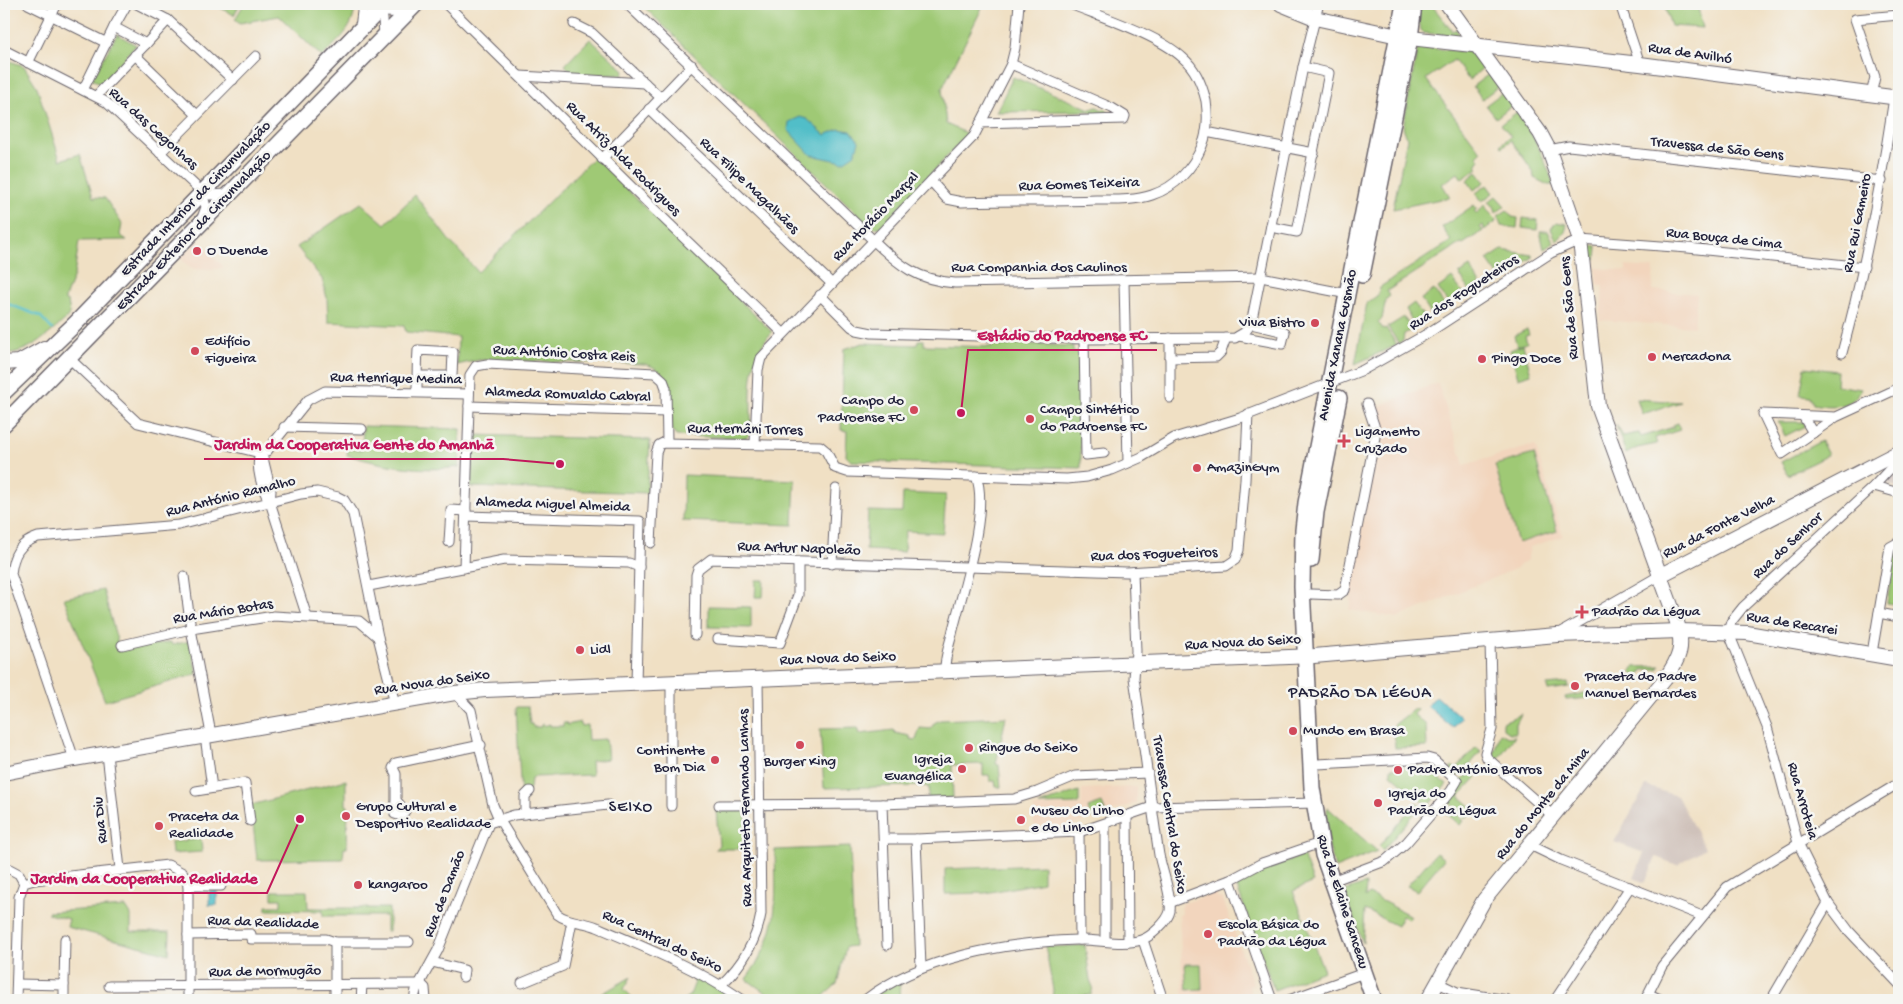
<svg xmlns="http://www.w3.org/2000/svg" width="1903" height="1004" font-family="'Gochi Hand',sans-serif">
<style>
.built{fill:#f2d5bd}
.industrial{fill:#cfc1ba}
.green{fill:#9fc975;stroke:#607658}
.water{fill:#51bec8;stroke:#3a7082}
.lines{fill:none;stroke-linecap:round;stroke-linejoin:round}
.stream{stroke:#51bec8;stroke-width:2.5}
.street-casing{stroke:#6a646b;stroke-width:11}
.secondary-casing{stroke:#6a646b;stroke-width:16}
.primary-casing{stroke:#6a646b;stroke-width:18}
.street{stroke:#fff;stroke-width:9}
.secondary{stroke:#fff;stroke-width:14}
.primary{stroke:#fff;stroke-width:15}
.poi-dot{fill:#d1495b;stroke:#f6f6f2;stroke-width:2}
.labels{text-anchor:middle;dominant-baseline:central;stroke-width:5;stroke-linejoin:round;paint-order:stroke}
.street-label{font-size:15px;fill:#22223b;stroke:#f6f6f2}
.poi-label{font-size:15px;fill:#22223b;stroke:#f6f6f2;text-anchor:start}
.neighbourhood-label{font-size:16px;letter-spacing:1px;fill:#22223b;stroke:#f6f6f2}
.leader{fill:none;stroke:#c2185b;stroke-width:2}
.callout-dot{fill:#c2185b;stroke:#f6f6f2;stroke-width:2}
.callout-label{font-size:16px;text-anchor:middle;font-weight:bold;fill:#c2185b;stroke:#f6f6f2;stroke-width:5;stroke-linejoin:round;paint-order:stroke}
</style>
<rect width="100%" height="100%" fill="#f6f6f2"/>
<filter id="ink" filterUnits="userSpaceOnUse"><feTurbulence type="fractalNoise" baseFrequency=".02" numOctaves="2"/><feDisplacementMap in="SourceGraphic" scale="10" xChannelSelector="R" yChannelSelector="G"/><feConvolveMatrix kernelMatrix="1 2 1 2 8 2 1 2 1" color-interpolation-filters="sRGB"/></filter>
<filter id="wash" filterUnits="userSpaceOnUse"><feTurbulence type="fractalNoise" baseFrequency=".0096" numOctaves="4" result="noise"/><feDisplacementMap in="SourceGraphic" scale="20" xChannelSelector="R" yChannelSelector="G"/><feGaussianBlur stdDeviation="1.12" result="paint"/><feColorMatrix in="noise" values="0 0 0 0 0 0 0 0 0 0 0 0 0 0 0 0 0 1.4 0 .05"/><feComposite in="paint" operator="in"/></filter>
<g filter="url(#wash)">
<rect width="100%" height="100%" fill="#f0e0c4"/>
<g class="built">
<path d="M197,240l17,18 10,9 -12,3 -20,-1 -12,-11z"/>
<path d="M1626,266l28,2 -2,22 45,4 -3,33 -94,-7 3,-34h-5l-2,-18 30,3z"/>
<path d="M1438,383l26,82 71,-20 28,91 -33,11 -3,13 -12,9 -118,49 -48,-8 3,-21h-3l31,-158h3l-8,-24z"/>
<path d="M1136,787v16l-63,22 -39,1v-19l48,-2v-16z"/>
<path d="M1216,893l2,6 4,-2 31,87 -4,2 3,11 -9,3h-59l-5,-85 3,-1 -1,-10z"/>
</g>
<g class="industrial">
<path d="M1899,464v24l-16,-6z"/>
<path d="M1646,786l31,10 28,52 -28,17 -21,-8 -11,26 -11,-5 10,-25 -30,-11z"/>
</g>
<g class="green">
<path d="M213,4h27l-6,11z"/>
<path d="M244,4h111c0,25 -17,36 -33,53l-43,-41 -39,7 -5,-4z"/>
<path d="M641,4h343l-42,85 4,35 22,10 -87,93 -9,1z"/>
<path d="M1418,4h13l21,27 4,-2 4,7 -37,-3 -3,-3z"/>
<path d="M1664,4h33l6,24 -32,-2z"/>
<path d="M117,34l19,11 -35,39 -9,-5z"/>
<path d="M590,39l34,31 -1,5 -50,-1 -8,-9z"/>
<path d="M1418,47l52,5 9,6 5,9 -15,13 -15,-20 -28,19 55,73 -4,4 3,3 -4,7 2,2 -16,11 -4,-6 -16,11 8,13 -57,12 14,-71 -4,-11z"/>
<path d="M4,59l20,7 13,21 23,73 20,-6 13,43 12,1 17,26 -2,11 7,5 -48,1 -5,34 -9,23v3h3l2,13c-14,16 -44,42 -66,39z"/>
<path d="M1489,74l10,12 -17,13 -9,-13z"/>
<path d="M1013,77l77,32 7,-2 6,3 1,-2 6,6 -15,2 -5,-5 -94,1z"/>
<path d="M1503,92l9,13 -16,13 -10,-13z"/>
<path d="M1517,112c18,24 27,46 37,73h-6l-14,-7 -1,-7 -22,-31 -9,7 -2,-2 11,-9 -10,-12z"/>
<path d="M594,157l178,175c-27,30 -20,63 -21,101l-5,5 -70,-2 -4,-6c-1,-28 6,-57 -27,-66l-166,-4 -22,5 1,-28 -52,-5 -2,-6 -76,-4 -1,-24 -5,-19 -25,-32 64,-44 24,21 30,-29 33,44 30,33z"/>
<path d="M1477,172l8,10 -11,8 -7,-10z"/>
<path d="M1487,185l6,8 -11,8 -6,-8z"/>
<path d="M1496,196l9,10 -9,7 -2,-7 -6,-4z"/>
<path d="M1485,204l2,6 9,9 -1,4 -11,7 -1,-5 -3,2 3,4 -20,13 -2,-1 -74,48 3,5 -4,3 -4,20 -4,3 5,7 3,-1 11,17 -42,19 12,-61 11,-8 2,-8 71,-46 -9,-14 32,-22 3,4 -3,2 3,3z"/>
<path d="M1507,210l5,7 6,1 -1,10 -16,-2 -3,-10z"/>
<path d="M1523,218l15,2 -1,10 -15,-2z"/>
<path d="M1556,222l11,2 -2,8 -8,9 -6,-12z"/>
<path d="M1540,231h8l6,12 -10,6z"/>
<path d="M1591,246h6l-1,14 -7,-1 -1,-12z"/>
<path d="M1502,250l30,5v3l-32,20 -13,-18z"/>
<path d="M1470,267l10,17 -10,7 -11,-17z"/>
<path d="M1452,278l12,17 -15,10 -11,-17z"/>
<path d="M1434,290l12,17 -14,9 -11,-17z"/>
<path d="M1414,303l12,17 -11,7 -9,-18z"/>
<path d="M1404,317l9,12 -9,5 -1,7 -4,3 -11,-17z"/>
<path d="M1527,329l2,6 -4,1 2,7 -10,3 -3,-10z"/>
<path d="M918,340h6v5l68,2v-4l81,3v6h7l1,116 -230,-7 -5,-5 1,-25 -6,-1 3,-81 19,-6 54,2z"/>
<path d="M1523,345l8,29 -13,4 -8,-28z"/>
<path d="M1805,367l32,4 -1,14 25,4c-9,20 -29,18 -48,15l-3,-8 -10,-1z"/>
<path d="M1637,399l44,3 -39,12z"/>
<path d="M1778,422h26l1,4 -20,10z"/>
<path d="M1678,423l2,7 -25,8 2,6 -20,4 -11,6 -10,-29 7,11 16,-3 2,4 33,-10 -1,-2z"/>
<path d="M363,426l98,3 -2,38c-39,5 -74,-1 -112,-12l1,-6 14,1z"/>
<path d="M473,435l177,5 -3,53 -176,-6z"/>
<path d="M1821,441l7,14 -40,20 -7,-13z"/>
<path d="M1534,454l23,77 -39,12 -23,-78z"/>
<path d="M684,475l111,5 -2,45 -110,-4z"/>
<path d="M903,493l43,2 -3,38 -38,-2 -1,21 -38,-2 2,-39 34,1z"/>
<path d="M1895,553l4,1v51l-12,-2z"/>
<path d="M756,580h8l-1,17h-8z"/>
<path d="M103,590l17,61 51,-9 1,3 18,-4 7,33 -92,27 -41,-103z"/>
<path d="M709,606l42,1v21l-42,-1z"/>
<path d="M1660,666l-2,3 -15,1 -6,8 -6,-6 3,-5z"/>
<path d="M1568,683l1,4 -21,3 -1,-5z"/>
<path d="M1589,692l1,6 -24,2 -1,-3z"/>
<path d="M516,707h12l2,17h2l1,3h8v-2l3,-1v2l6,-2v2h13v-3h4v2l13,-3 1,4 6,-1 1,15 18,-1 2,20 -17,2 1,14 -58,2 -3,2 -1,9 -9,11z"/>
<path d="M1414,709h3l-3,6 12,10 1,22 -32,1 -1,-23z"/>
<path d="M1521,714l-5,10v9h-7l-6,-4v-7z"/>
<path d="M1006,717l-10,47 3,1 2,22h-5l-1,-6h-5l-1,-6h-6v-11l-31,1 1,33h-25l1,-11 -7,-1 -98,2 -4,-59 38,-1 2,6 34,-4 1,3 15,3v3l6,1 4,-12 11,1 3,-6 6,-3z"/>
<path d="M1500,733l8,4 7,-1 -17,23 -5,-3z"/>
<path d="M1476,747l5,4 -12,15 -2,-2 -8,13 -9,-9 2,-2 4,3z"/>
<path d="M1425,767l22,17 -19,22 -37,-32v-6z"/>
<path d="M1478,767l-4,7 3,3 -18,19 15,13 -8,9 -17,-16 10,-10 2,-12 4,-4 2,1 5,-9 3,2z"/>
<path d="M346,780v25l2,1 -1,42h-3l-1,11 -86,1 -6,-55z"/>
<path d="M1079,791v11l-3,2 -37,1z"/>
<path d="M1416,802l5,4 -38,44 -4,-4z"/>
<path d="M1102,803l4,10 -15,5 -3,-10z"/>
<path d="M1327,807l50,44 -42,17 -7,-25z"/>
<path d="M746,809l1,40h-32l4,-4 -3,-35z"/>
<path d="M1450,809l14,11 -4,5 -14,-12z"/>
<path d="M201,839l1,13 -30,2 -1,-12z"/>
<path d="M850,847l4,99 -8,1 -9,37 -18,16h-43l-30,-21c34,-45 30,-76 29,-129z"/>
<path d="M1436,853l8,6 -27,32 -10,-5z"/>
<path d="M1303,855l10,27 -20,9 31,80 -50,19 -39,-108 34,-16 1,3z"/>
<path d="M1043,865v17l-57,11 -41,1v-25z"/>
<path d="M1366,884l-1,14 4,-4 42,22 -2,3 -7,-3 -5,10 -32,-16 -2,33 -19,-52z"/>
<path d="M272,891h35l1,17h81v23h-3v-15h-63v-5l-57,-1v-4h15v-7h-9z"/>
<path d="M126,907l5,8v17h39l-1,22 -102,-27 2,-8 -21,-5v-2z"/>
<path d="M1050,944l2,3 33,-2 5,35 3,7 -2,8 -39,5 1,-10 -8,-45z"/>
<path d="M1185,964h16l1,25 -15,1z"/>
<path d="M695,973l40,27h-52l7,-5 5,-13 -2,-1z"/>
<path d="M631,977l-7,12 11,11h-44z"/>
<path d="M900,980l-1,20h-31z"/>
</g>
<g class="water">
<path d="M800,117l7,2 18,16 14,-6 12,2 8,10 -4,13 -12,8 -32,-7 -23,-25 1,-8z"/>
<path d="M1436,696l26,22 -9,10 -26,-22z"/>
<rect x="209" y="891" width="8" height="14"/>
</g>
<g class="lines">
<g class="stream">
<path d="M4,251v12"/>
<path d="M4,298l4,6 32,12 12,13"/>
</g>
</g>
</g>
<g filter="url(#ink)">
<g class="lines">
<g class="street-casing">
<g id="street">
<path d="M28,4l79,39"/>
<path d="M127,4l-13,23 32,17 22,-24"/>
<path d="M137,4l31,16 65,60"/>
<path d="M370,4l15,8 22,1"/>
<path d="M446,4l213,210 124,119"/>
<path d="M627,4l246,236c27,26 44,40 82,43l306,-6 87,17"/>
<path d="M1620,4l20,60"/>
<path d="M380,8l3,11 1,17"/>
<path d="M574,24l18,9 53,50"/>
<path d="M360,28l3,-24"/>
<path d="M4,50l102,52 96,90 8,3 17,-1"/>
<path d="M135,55l62,60"/>
<path d="M28,63l29,-59"/>
<path d="M520,76l125,7 15,14"/>
<path d="M83,90l31,-63"/>
<path d="M1871,95l4,-18 -20,-58 44,-4"/>
<path d="M96,96l50,-52"/>
<path d="M649,109l182,174"/>
<path d="M980,123l144,-4 1,-3 -13,-8 -101,-44"/>
<path d="M1206,132l108,21"/>
<path d="M1549,150l20,-4 313,35"/>
<path d="M160,153l96,-97"/>
<path d="M602,159l90,-94"/>
<path d="M931,181l16,18 15,3c45,-2 89,0 134,-2 18,0 38,1 56,-5 24,-8 41,-27 50,-49 6,-14 6,-31 4,-45 -4,-17 -10,-32 -23,-43 -24,-23 -81,-41 -113,-54"/>
<path d="M202,192l4,15 -4,11"/>
<path d="M1271,227l26,5 32,-159 -26,-6"/>
<path d="M1124,281l4,182"/>
<path d="M820,295l32,32 5,3 15,3 212,6 151,-1 10,-6 6,-8 52,-257 15,-60 -8,-3"/>
<path d="M1239,336l43,8 3,-12 -34,-8"/>
<path d="M1084,339l2,116 18,-2"/>
<path d="M1842,353c23,-84 39,-169 52,-255"/>
<path d="M69,358l69,65 122,30"/>
<path d="M1170,358l46,-1 5,-5 5,-14"/>
<path d="M417,391c0,-13 0,-27 1,-41l35,2 -1,24h-35"/>
<path d="M1170,398v-60"/>
<path d="M469,406l197,6"/>
<path d="M1803,416l10,17"/>
<path d="M1836,417l-73,-3 19,40 54,-37 63,-29"/>
<path d="M284,427l78,2"/>
<path d="M755,444l3,-74 3,-12 213,-222 37,-72 4,-16 4,-44"/>
<path d="M263,458l8,33 -1,11"/>
<path d="M1899,459l-25,27 -131,121 -12,15 -3,9 39,96 31,116 30,60 21,28 50,53"/>
<path d="M1874,486l25,7"/>
<path d="M466,516l174,5 -4,163"/>
<path d="M449,542l2,-32 15,1"/>
<path d="M651,543l5,-90 3,-8 4,-2 157,3 6,5 9,17 12,4 220,7 20,-2 25,-7 30,-13 32,-19 66,-20 123,-48 62,-35 126,-82 29,-13 108,8 176,19"/>
<path d="M832,564l4,-75"/>
<path d="M464,568l6,-193 6,-9 11,-2 168,9 8,7 3,8 1,54"/>
<path d="M184,576l7,53 20,105"/>
<path d="M369,586l135,-26 125,3 10,4"/>
<path d="M1311,594l27,1 7,-5 30,-153v-9l-8,-24"/>
<path d="M1879,613l20,4"/>
<path d="M307,617l-37,-115c-8,-12 -15,-35 -10,-49l7,-2 41,-51 17,-9 144,3"/>
<path d="M1560,633l99,-57"/>
<path d="M695,635l1,-60 2,-6 13,-10 416,13 99,-6 9,-6 4,-10 6,-70 3,-66"/>
<path d="M718,639l62,4 18,-48v-32"/>
<path d="M1490,641l2,88 -7,24 2,5 66,58"/>
<path d="M122,645l69,-16 83,-13 85,5 19,16"/>
<path d="M1872,653l18,-106 9,-5"/>
<path d="M945,672c-1,-13 4,-26 7,-38 9,-39 38,-123 24,-158"/>
<path d="M671,683v123"/>
<path d="M455,693l16,17 22,95 6,14 58,95c11,9 27,7 40,13 50,21 101,42 146,73"/>
<path d="M205,736l7,52"/>
<path d="M107,754l13,115"/>
<path d="M74,759l-63,-185c2,-19 8,-31 27,-37l141,-12 122,-31 16,-2 21,5 6,3 9,14 25,123 17,67"/>
<path d="M1318,764l109,-6 7,2 23,21 -6,10 -45,52 -21,18 -53,20"/>
<path d="M196,791l49,-8 5,38"/>
<path d="M396,800l-1,14 6,2 4,-5 -9,-11v-26l-3,-6 3,-5 85,-18"/>
<path d="M719,805l163,-1"/>
<path d="M525,814v-18l5,-5"/>
<path d="M1127,817l1,125"/>
<path d="M1105,824v117"/>
<path d="M1079,832l1,108"/>
<path d="M884,839h32l5,128"/>
<path d="M916,839l163,-7 73,-25 164,-4"/>
<path d="M1530,845l31,15 141,56"/>
<path d="M4,866l15,8 5,9"/>
<path d="M1230,880l42,120"/>
<path d="M188,886h33"/>
<path d="M1169,903l61,-23 32,-17 58,-20"/>
<path d="M188,935l63,-1v5h75l9,3h74"/>
<path d="M1143,940l20,60"/>
<path d="M335,942v58"/>
<path d="M887,945l-5,-141 132,-5 23,-7 38,-16 73,-3"/>
<path d="M432,962l32,8 -1,7"/>
<path d="M522,983l41,-17 9,-45"/>
<path d="M1438,983l19,9 50,8"/>
<path d="M17,984l47,1v15"/>
<path d="M421,984l4,4 1,12"/>
<path d="M64,985l1,-46"/>
<path d="M721,985c21,-20 35,-42 40,-71l-3,-235"/>
<path d="M109,986l312,-2"/>
<path d="M1649,994l13,6"/>
<path d="M16,1000l3,-103 5,-14 10,-3 134,-15 15,8 5,11v116"/>
<path d="M361,1000l1,-15"/>
<path d="M414,1000l2,-10 22,-40 51,-127 25,-8 94,-10"/>
<path d="M865,1000c55,-43 143,-58 212,-60 21,-1 44,6 64,0 10,-3 27,-19 29,-29 2,-14 -8,-41 -11,-56 -9,-59 -16,-118 -25,-177l2,-27 -3,-79"/>
<path d="M1289,1000l75,-27"/>
<path d="M1555,1000l75,-113"/>
<path d="M1645,1000l17,-34 65,-79 172,-104"/>
<path d="M1771,1000l57,-97"/>
</g>
</g>
<g class="secondary-casing">
<g id="secondary">
<path d="M1281,4l34,14 83,18"/>
<path d="M1410,38l230,26 259,34"/>
<path d="M4,363l15,-1 25,-14"/>
<path d="M1659,576l240,-124"/>
<path d="M4,773l70,-14 381,-66 30,-3 829,-34 243,-21 123,-4 67,2 152,26"/>
<path d="M1428,1000l56,-100 181,-221c15,-21 19,-32 12,-57l-79,-216 -18,-166 -31,-90 -9,-17 -93,-129"/>
</g>
</g>
<g class="primary-casing">
<g id="primary">
<path d="M1362,275l48,-237 4,-34"/>
<path d="M4,392l71,-68 310,-320"/>
<path d="M4,424l412,-420"/>
<path d="M1311,560l5,-48 23,-114"/>
<path d="M1374,1000l-51,-145 -11,-67 -10,-201 1,-57 3,-27 98,-499"/>
</g>
</g>
<use href="#street" class="street"/>
<use href="#secondary" class="secondary"/>
<use href="#primary" class="primary"/>
</g>
</g>
<g class="poi-dot">
<circle cx="197" cy="251" r="5"/>
<circle cx="1315" cy="323" r="5"/>
<circle cx="195" cy="351" r="5"/>
<circle cx="1652" cy="357" r="5"/>
<circle cx="1482" cy="359" r="5"/>
<circle cx="914" cy="410" r="5"/>
<circle cx="1030" cy="419" r="5"/>
<path d="M1341.5 433.5h5v5h5v5h-5v5h-5v-5h-5v-5h5z"/>
<circle cx="1197" cy="468" r="5"/>
<path d="M1579.5 604.5h5v5h5v5h-5v5h-5v-5h-5v-5h5z"/>
<circle cx="580" cy="650" r="5"/>
<circle cx="1575" cy="686" r="5"/>
<circle cx="1293" cy="731" r="5"/>
<circle cx="800" cy="745" r="5"/>
<circle cx="969" cy="748" r="5"/>
<circle cx="715" cy="760" r="5"/>
<circle cx="962" cy="769" r="5"/>
<circle cx="1398" cy="770" r="5"/>
<circle cx="1378" cy="803" r="5"/>
<circle cx="346" cy="816" r="5"/>
<circle cx="1021" cy="820" r="5"/>
<circle cx="159" cy="826" r="5"/>
<circle cx="358" cy="885" r="5"/>
<circle cx="1208" cy="934" r="5"/>
</g>
<g class="labels">
<g class="street-label">
<text transform="translate(1690 54) rotate(8)">Rua de Avilhó</text>
<text transform="translate(153 129) rotate(42)">Rua das Cegonhas</text>
<text transform="translate(1717 149) rotate(6)">Travessa de São Gens</text>
<text transform="translate(623 159) rotate(45)">Rua Atriz Alda Rodrigues</text>
<text transform="translate(1079 185) rotate(-2)">Rua Gomes Teixeira</text>
<text transform="translate(749 186) rotate(44)">Rua Filipe Magalhães</text>
<text transform="translate(196 199) rotate(-46)">Estrada Interior da Circunvalação</text>
<text transform="translate(876 217) rotate(-46)">Rua Horácio Marçal</text>
<text transform="translate(1858 223) rotate(-79)">Rua Rui Gameiro</text>
<text transform="translate(194 231) rotate(-46)">Estrada Exterior da Circunvalação</text>
<text transform="translate(1724 239) rotate(6)">Rua Bouça de Cima</text>
<text x="1039" y="268">Rua Companhia dos Caulinos</text>
<text transform="translate(1464 293) rotate(-33)">Rua dos Fogueteiros</text>
<text transform="translate(1570 308) rotate(-95)">Rua de São Gens</text>
<text transform="translate(1338 345) rotate(-79)">Avenida Xanana Gusmão</text>
<text transform="translate(564 354) rotate(3)">Rua António Costa Reis</text>
<text transform="translate(396 379) rotate(1)">Rua Henrique Medina</text>
<text transform="translate(568 395) rotate(2)">Alameda Romualdo Cabral</text>
<text transform="translate(745 430) rotate(1)">Rua Hernâni Torres</text>
<text transform="translate(231 497) rotate(-14)">Rua António Ramalho</text>
<text transform="translate(553 505) rotate(2)">Alameda Miguel Almeida</text>
<text transform="translate(1719 527) rotate(-27)">Rua da Fonte Velha</text>
<text transform="translate(1788 546) rotate(-43)">Rua do Senhor</text>
<text transform="translate(799 549) rotate(2)">Rua Artur Napoleão</text>
<text transform="translate(1154 555) rotate(-2)">Rua dos Fogueteiros</text>
<text transform="translate(223 612) rotate(-9)">Rua Mário Botas</text>
<text transform="translate(1792 624) rotate(9)">Rua de Recarei</text>
<text transform="translate(1243 643) rotate(-3)">Rua Nova do Seixo</text>
<text transform="translate(838 659) rotate(-2)">Rua Nova do Seixo</text>
<text transform="translate(432 683) rotate(-8)">Rua Nova do Seixo</text>
<text transform="translate(1802 801) rotate(74)">Rua Arroteia</text>
<text transform="translate(1543 804) rotate(-51)">Rua do Monte da Mina</text>
<text transform="translate(746 808) rotate(-91)">Rua Arquiteto Fernando Lanhas</text>
<text transform="translate(1169 815) rotate(81)">Travessa Central do Seixo</text>
<text transform="translate(101 820) rotate(-96)">Rua Diu</text>
<text transform="translate(445 894) rotate(-69)">Rua de Damão</text>
<text transform="translate(1342 902) rotate(72)">Rua de Elaine Sanceau</text>
<text transform="translate(263 923) rotate(2)">Rua da Realidade</text>
<text transform="translate(662 942) rotate(25)">Rua Central do Seixo</text>
<text transform="translate(265 972) rotate(-1)">Rua de Mormugão</text>
</g>
<g class="poi-label">
<text x="207" y="251">O Duende</text>
<text x="1305" y="323" text-anchor="end">Viva Bistro</text>
<text x="205" y="342">Edifício<tspan x="205" dy="17">Figueira</tspan></text>
<text x="1662" y="357">Mercadona</text>
<text x="1492" y="359">Pingo Doce</text>
<text x="904" y="401" text-anchor="end">Campo do<tspan x="904" dy="17">Padroense FC</tspan></text>
<text x="1040" y="410">Campo Sintético<tspan x="1040" dy="17">do Padroense FC</tspan></text>
<text x="1355" y="432">Ligamento<tspan x="1355" dy="17">Cruzado</tspan></text>
<text x="1207" y="468">AmazinGym</text>
<text x="1592" y="612">Padrão da Légua</text>
<text x="590" y="650">Lidl</text>
<text x="1585" y="677">Praceta do Padre<tspan x="1585" dy="17">Manuel Bernardes</tspan></text>
<text x="1303" y="731">Mundo em Brasa</text>
<text x="979" y="748">Ringue do Seixo</text>
<text x="705" y="751" text-anchor="end">Continente<tspan x="705" dy="17">Bom Dia</tspan></text>
<text x="952" y="760" text-anchor="end">Igreja<tspan x="952" dy="17">Evangélica</tspan></text>
<text x="800" y="762" text-anchor="middle">Burger King</text>
<text x="1408" y="770">Padre António Barros</text>
<text x="1388" y="794">Igreja do<tspan x="1388" dy="17">Padrão da Légua</tspan></text>
<text x="356" y="807">Grupo Cultural e<tspan x="356" dy="17">Desportivo Realidade</tspan></text>
<text x="1031" y="811">Museu do Linho<tspan x="1031" dy="17">e do Linho</tspan></text>
<text x="169" y="817">Praceta da<tspan x="169" dy="17">Realidade</tspan></text>
<text x="368" y="885">kangaroo</text>
<text x="1218" y="925">Escola Básica do<tspan x="1218" dy="17">Padrão da Légua</tspan></text>
</g>
<g class="neighbourhood-label">
<text x="1360" y="694">PADRÃO DA LÉGUA</text>
<text x="631" y="808">SEIXO</text>
</g>
</g>
<path class="leader" d="M961 413L968 350H1157M560 464L503 459H204M300 819L267 893H20"/>
<g class="callout-dot">
<circle cx="961" cy="413" r="5"/>
<circle cx="560" cy="464" r="5"/>
<circle cx="300" cy="819" r="5"/>
</g>
<g class="callout-label">
<text x="1062" y="340">Estádio do Padroense FC</text>
<text x="354" y="449">Jardim da Cooperativa Gente do Amanhã</text>
<text x="144" y="883">Jardim da Cooperativa Realidade</text>
</g>
<rect width="1903" height="1004" fill="none" stroke="#f6f6f2" stroke-width="20"/>
</svg>
